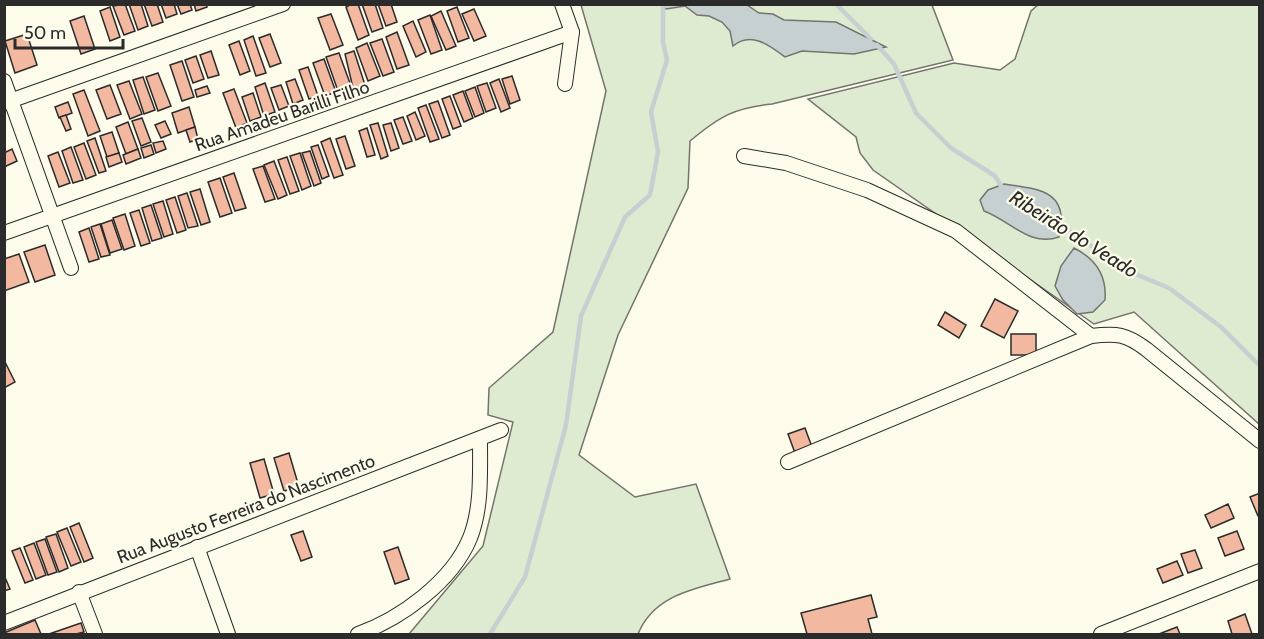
<svg xmlns="http://www.w3.org/2000/svg" width="1264" height="639" font-family="Cabin,sans-serif">
<style>
.green{fill:#deebd1;stroke:#74746e;stroke-width:1.5}
.water{fill:#c7d0d0;stroke:#74746e;stroke-width:1.5}
.lines{fill:none;stroke-linecap:round;stroke-linejoin:round}
.stream{stroke:#c7d0d0;stroke-width:4.5}
.building{fill:#f2b8a0;stroke:#2b2b2b;stroke-width:1.5}
.minor-casing{stroke:#2b2b2b;stroke-width:16}
.minor{stroke:#fdfbea;stroke-width:14}
.labels{text-anchor:middle;dominant-baseline:central;stroke-width:4.5;stroke-linejoin:round;paint-order:stroke}
.street-label{font-size:18px;fill:#2b2b2b;stroke:#fdfbea}
.water-label{font-size:20px;font-style:italic;fill:#2b2b2b;stroke:#fdfbea}
</style>
<rect width="100%" height="100%" fill="#fdfbea"/>
<g class="green">
<path d="M581,5h351l21,55 -181,44c-38,4 -52,12 -82,37l-2,47 -70,147 -39,120 56,42 61,-13 34,95c-36,10 -76,16 -92,55h-229l74,-88 30,-124 -25,-7 1,-27 64,-56 53,-241z"/>
<path d="M1038,5h221v419l-125,-112 -40,12 -221,-154 -13,-17 -4,-16 -48,-38 146,-36 46,7 15,-11 16,-48z"/>
</g>
<g class="water">
<path d="M661,5h86l12,8 14,1 11,6 52,2 50,25 -32,7 -52,-3 -17,6c-16,-12 -34,-26 -52,-11l-3,-15 -8,-9 -13,-6 -12,-1 -12,-9 -19,3z"/>
<path d="M1004,184c38,5 66,8 55,53 -30,10 -48,-16 -75,-26l-4,-11 8,-10z"/>
<path d="M1074,248c22,11 33,28 31,52l-12,12 -16,2 -14,-14 -8,-14 6,-20z"/>
</g>
<g class="lines">
<g class="stream">
<path d="M836,4l35,35"/>
<path d="M877,45l17,19 22,49 35,35 44,28 8,13"/>
<path d="M1058,223l70,48 41,17 52,39 39,39"/>
<path d="M490,634l35,-57 41,-152 15,-109 44,-99 25,-22 8,-43 -7,-40 16,-52 -4,-18v-38"/>
</g>
</g>
<g class="building">
<path d="M125,4l10,27 -11,4 -11,-29z"/>
<path d="M129,4h12l7,22 -10,4z"/>
<path d="M144,4h13l6,18 -11,4z"/>
<path d="M161,4h13l3,10 -11,4z"/>
<path d="M177,4h13l2,6 -11,4z"/>
<path d="M194,4h12l1,3 -11,4z"/>
<path d="M352,4h6l11,31 -11,5 -12,-33z"/>
<path d="M362,4h13l8,24 -11,4z"/>
<path d="M378,4h13l6,18 -11,4z"/>
<path d="M110,7l10,30 -10,4 -10,-30z"/>
<path d="M457,7l12,31 -11,4 -11,-31z"/>
<path d="M474,9l12,27 -12,5 -12,-27z"/>
<path d="M441,11l15,35 -10,4 -15,-34z"/>
<path d="M331,14l12,31 -13,5 -12,-32z"/>
<path d="M430,15l12,35 -11,4 -13,-34z"/>
<path d="M84,16l11,33 -14,5 -11,-33z"/>
<path d="M413,21l13,31 -10,5 -13,-31z"/>
<path d="M397,32l12,33 -12,4 -11,-32z"/>
<path d="M27,34l10,31 -22,8 -10,-32z"/>
<path d="M270,34l11,29 -11,4 -11,-29z"/>
<path d="M253,36l13,37 -10,3 -12,-36z"/>
<path d="M382,39l12,33 -11,4 -13,-33z"/>
<path d="M239,41l11,30 -10,4 -11,-30z"/>
<path d="M367,43l13,33 -12,5 -12,-33z"/>
<path d="M211,51l8,24 -11,3 -8,-23z"/>
<path d="M354,51l11,34 -12,3 -8,-34z"/>
<path d="M339,53l12,33 -13,5 -12,-34z"/>
<path d="M196,56l8,23 -11,4 -8,-23z"/>
<path d="M324,59l12,33 -11,4 -12,-33z"/>
<path d="M182,61l12,36 -12,4 -12,-36z"/>
<path d="M308,67l10,29 -9,3 -10,-29z"/>
<path d="M158,73l13,33 -13,5 -12,-34z"/>
<path d="M512,76l8,24 -10,4 -8,-25z"/>
<path d="M143,77l12,33 -11,4 -11,-34z"/>
<path d="M295,79l8,21 -10,4 -7,-22z"/>
<path d="M499,79l11,29 -9,4 -11,-29z"/>
<path d="M129,81l13,33 -12,5 -13,-34z"/>
<path d="M265,83l10,29 -11,4 -9,-29z"/>
<path d="M487,83l9,25 -10,4 -9,-26z"/>
<path d="M110,85l11,29 -14,5 -11,-29z"/>
<path d="M281,85l8,21 -10,4 -8,-22z"/>
<path d="M207,86l3,7 -13,4 -2,-7z"/>
<path d="M475,87l9,26 -9,4 -10,-26z"/>
<path d="M234,89l13,34 -11,5 -13,-35z"/>
<path d="M84,90l16,41 -12,5 -15,-42z"/>
<path d="M463,91l10,27 -9,4 -11,-27z"/>
<path d="M253,93l8,24 -11,4 -8,-24z"/>
<path d="M450,96l11,30 -8,3 -11,-30z"/>
<path d="M438,101l12,34 -8,3 -13,-34z"/>
<path d="M68,102l4,11 -13,5 -4,-11z"/>
<path d="M426,105l13,34 -9,3 -12,-34z"/>
<path d="M189,107l6,20 -17,6 -6,-20z"/>
<path d="M415,112l10,24 -9,4 -9,-24z"/>
<path d="M66,115l5,14 -5,2 -6,-14z"/>
<path d="M403,117l9,24 -9,3 -9,-24z"/>
<path d="M142,118l9,24 -10,4 -9,-25z"/>
<path d="M165,121l6,13 -10,4 -6,-13z"/>
<path d="M128,122l10,27 -12,5 -10,-27z"/>
<path d="M378,123l10,33 -7,3 -11,-34z"/>
<path d="M391,123l8,25 -8,3 -8,-26z"/>
<path d="M195,127l3,12 -8,3 -4,-12z"/>
<path d="M367,128l8,27 -8,2 -8,-26z"/>
<path d="M112,132l7,21 -12,4 -7,-21z"/>
<path d="M345,136l10,30 -9,3 -10,-30z"/>
<path d="M95,138l11,33 -7,2 -12,-32z"/>
<path d="M330,138l13,37 -9,3 -13,-36z"/>
<path d="M163,141l3,8 -10,4 -3,-10z"/>
<path d="M84,143l12,32 -10,4 -12,-32z"/>
<path d="M151,145l3,9 -10,4 -3,-10z"/>
<path d="M318,145l11,31 -7,3 -11,-32z"/>
<path d="M71,147l12,33 -10,3 -11,-32z"/>
<path d="M12,149l5,12 -13,6v-14z"/>
<path d="M138,149l3,9 -15,6 -3,-9z"/>
<path d="M310,151l11,32 -7,3 -12,-33z"/>
<path d="M58,152l12,31 -11,4 -11,-31z"/>
<path d="M119,153l3,9 -13,5 -3,-10z"/>
<path d="M300,153l11,33 -9,4 -12,-34z"/>
<path d="M287,157l12,34 -9,3 -12,-34z"/>
<path d="M274,161l13,34 -9,4 -14,-34z"/>
<path d="M263,166l12,33 -10,3 -12,-33z"/>
<path d="M234,173l12,35 -11,3 -12,-34z"/>
<path d="M220,178l12,35 -12,4 -12,-35z"/>
<path d="M200,189l10,33 -9,3 -11,-33z"/>
<path d="M187,193l11,33 -10,2 -10,-32z"/>
<path d="M175,197l11,33 -9,3 -11,-33z"/>
<path d="M163,201l10,33 -9,3 -11,-33z"/>
<path d="M151,205l11,33 -10,3 -10,-33z"/>
<path d="M139,210l11,33 -9,3 -11,-33z"/>
<path d="M125,214l10,32 -11,4 -11,-32z"/>
<path d="M112,220l10,29 -12,4 -9,-29z"/>
<path d="M100,224l10,31 -9,2 -10,-30z"/>
<path d="M89,228l10,31 -10,3 -10,-30z"/>
<path d="M45,245l10,30 -20,7 -11,-30z"/>
<path d="M19,254l10,28 -25,9v-32z"/>
<path d="M995,299l23,12 -14,27 -23,-12z"/>
<path d="M945,312l21,13 -7,13 -21,-13z"/>
<rect x="1011" y="334" width="25" height="21"/>
<path d="M4,360l11,22 -11,6z"/>
<path d="M805,428l7,19 -17,6 -7,-19z"/>
<path d="M289,453l10,34 -15,4 -10,-33z"/>
<path d="M264,459l10,35 -14,4 -10,-35z"/>
<path d="M1260,493v23h-2l-8,-19z"/>
<path d="M1228,504l6,14 -23,10 -6,-13z"/>
<path d="M79,523l14,35 -9,4 -14,-35z"/>
<path d="M67,528l14,34 -10,4 -14,-34z"/>
<path d="M303,531l9,26 -11,4 -10,-26z"/>
<path d="M1237,531l7,18 -19,7 -7,-18z"/>
<path d="M56,534l12,34 -9,4 -13,-35z"/>
<path d="M45,539l12,33 -9,3 -12,-33z"/>
<path d="M34,543l12,32 -10,4 -12,-32z"/>
<path d="M398,547l11,32 -14,5 -11,-32z"/>
<path d="M20,548l13,32 -8,3 -13,-32z"/>
<path d="M1195,550l7,18 -14,5 -7,-19z"/>
<path d="M1177,561l6,14 -20,8 -6,-14z"/>
<path d="M4,575l6,14 -6,2z"/>
<path d="M871,595l6,22 -9,2 4,15h-65l-6,-21z"/>
<path d="M1245,614l7,20h-20l-4,-13z"/>
<path d="M35,620l6,14h-37v-1z"/>
<path d="M81,623l3,9 -8,2h-27z"/>
<path d="M1177,627l3,7h-21z"/>
</g>
<g class="lines">
<g class="minor-casing">
<g id="minor">
<path d="M562,4l10,28 -7,52"/>
<path d="M4,81l67,187"/>
<path d="M4,103l279,-99"/>
<path d="M744,156l42,7 81,27 89,41 135,105"/>
<path d="M4,233l568,-201"/>
<path d="M788,462l303,-126c26,-3 35,-2 55,13l114,92"/>
<path d="M197,547l31,87"/>
<path d="M79,592l16,42"/>
<path d="M4,623l497,-193"/>
<path d="M358,634c42,-15 94,-52 112,-96 12,-30 10,-66 10,-99"/>
<path d="M1101,634l159,-63"/>
</g>
</g>
<use href="#minor" class="minor"/>
</g>
<g class="labels">
<g class="street-label">
<text transform="translate(282 116) rotate(-19)">Rua Amadeu Barilli Filho</text>
<text transform="translate(246 509) rotate(-21)">Rua Augusto Ferreira do Nascimento</text>
</g>
<g class="water-label">
<text transform="translate(1074 234) rotate(32)">Ribeirão do Veado</text>
</g>
</g>
<rect width="1264" height="639" fill="none" stroke="#2b2b2b" stroke-width="12"/>
<path d="M15 39v9h108v-9" fill="none" stroke="#2b2b2b" stroke-width="3"/>
<text x="24" y="39" font-size="18" fill="#2b2b2b" stroke="#fdfbea" stroke-width="4.5" paint-order="stroke">50 m</text>
</svg>
